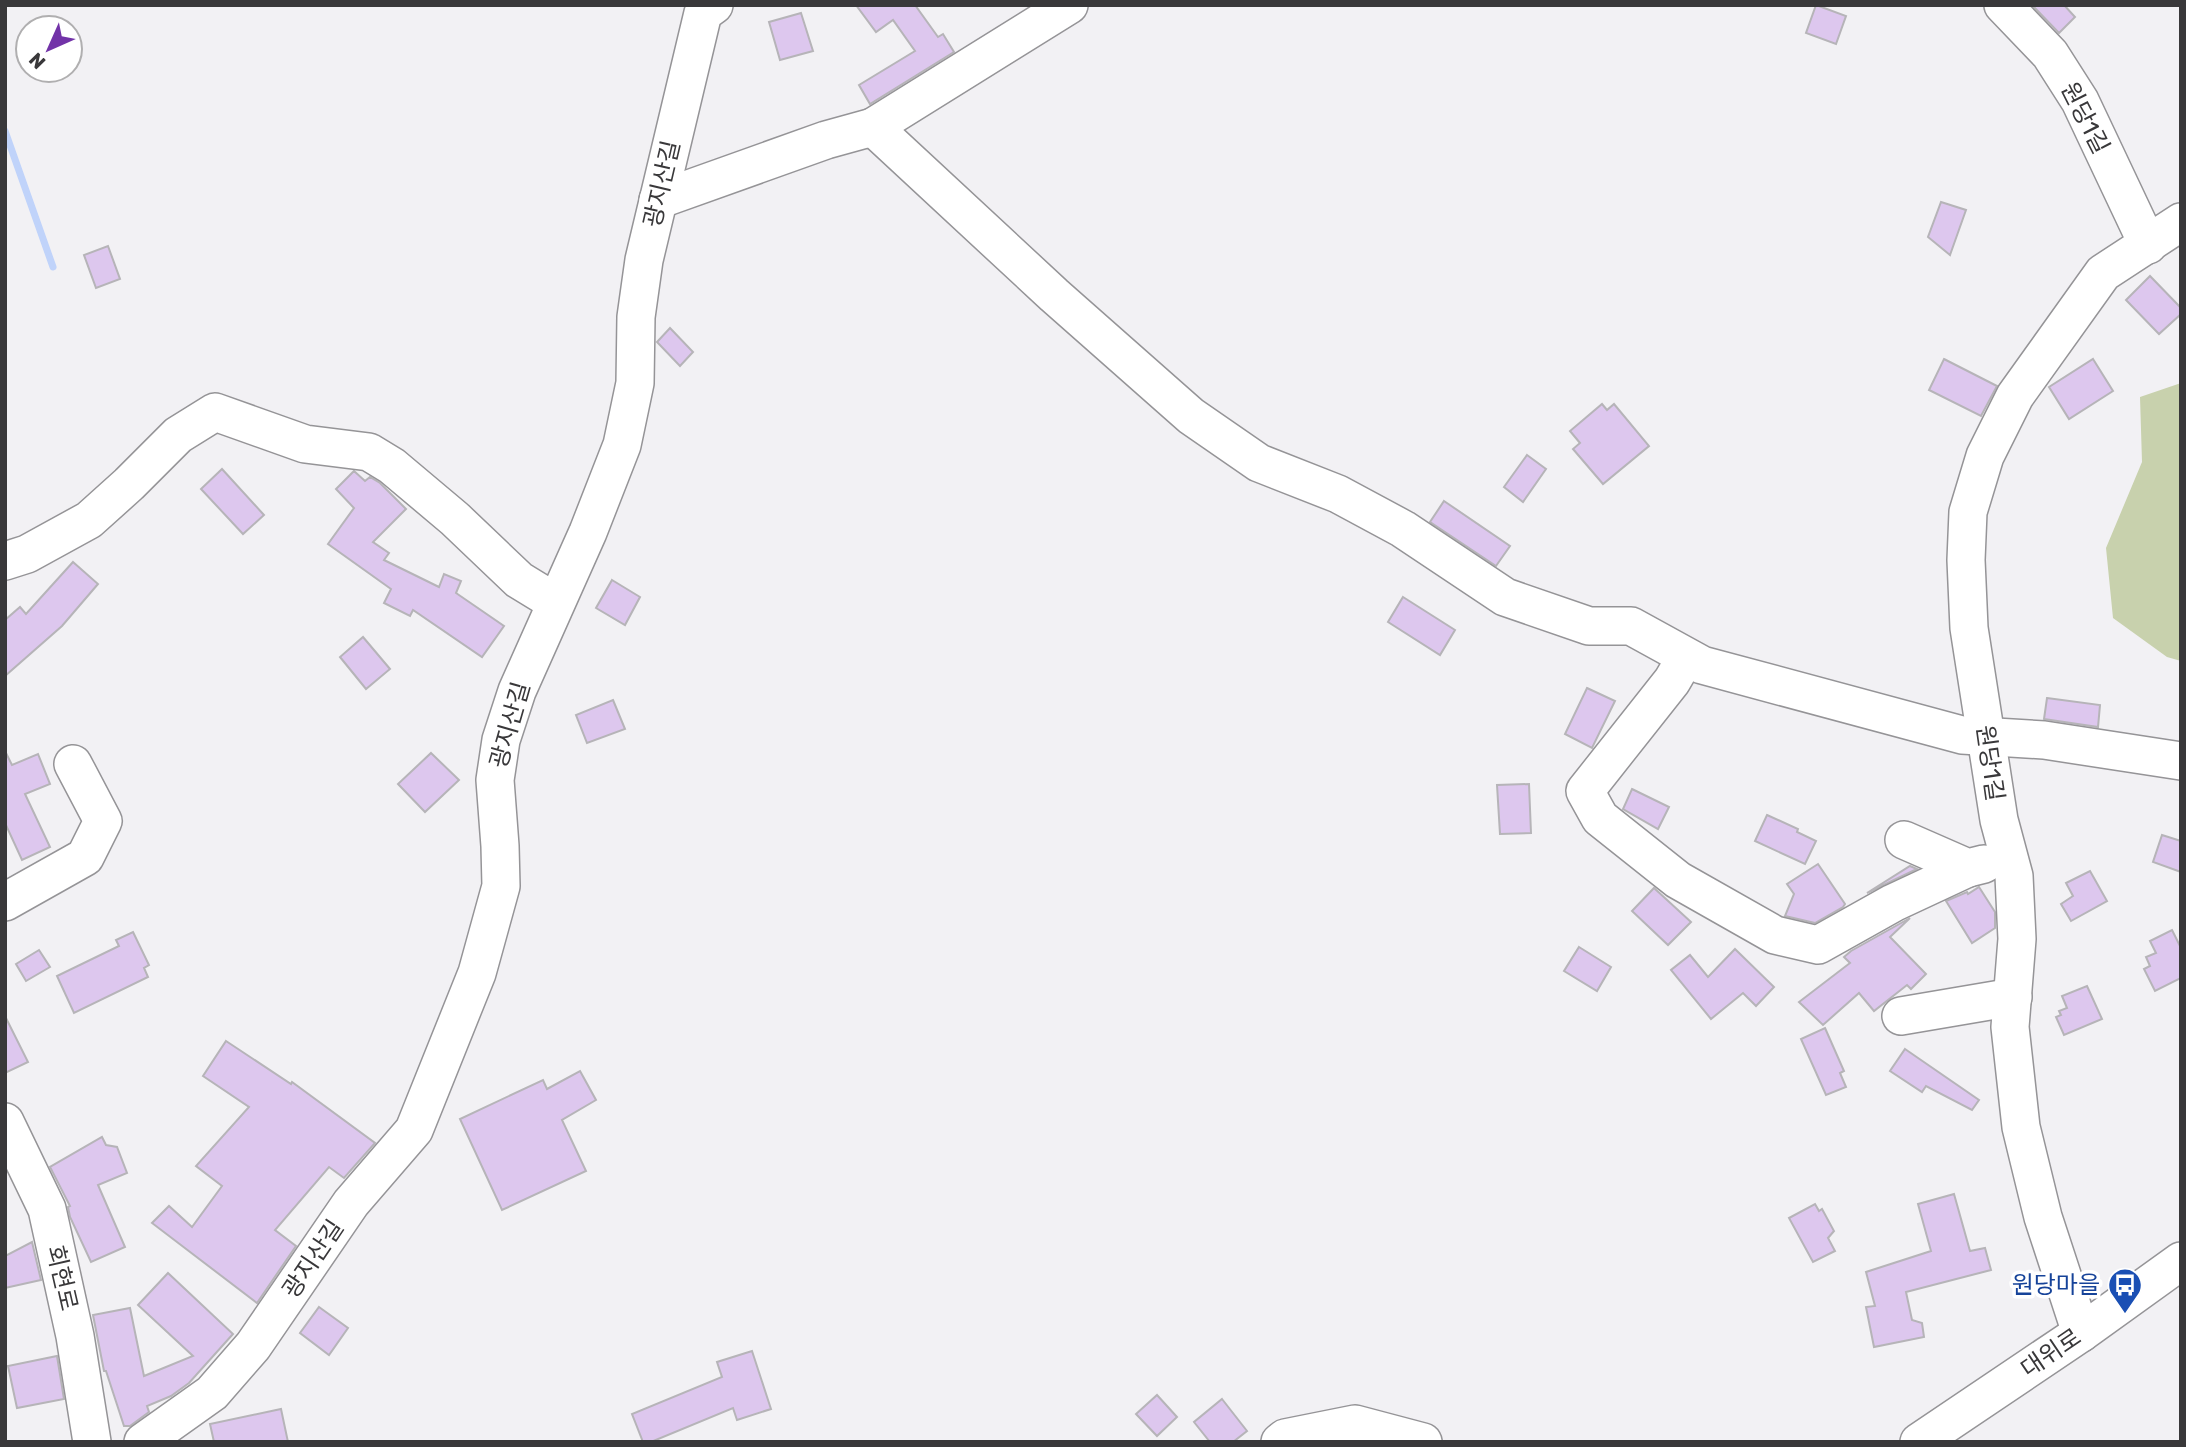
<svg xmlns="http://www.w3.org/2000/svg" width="2186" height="1447" font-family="Rubik,'Noto Sans KR',sans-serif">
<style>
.green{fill:#c8d1ad}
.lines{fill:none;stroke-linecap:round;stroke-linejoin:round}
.stream{stroke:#c0d3fa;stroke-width:7}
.building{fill:#ddc7ee;stroke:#b6b4b8;stroke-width:2}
.minor-casing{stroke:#959497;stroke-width:40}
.minor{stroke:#fff;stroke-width:37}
.labels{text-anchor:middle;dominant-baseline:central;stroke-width:7;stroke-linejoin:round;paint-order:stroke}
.street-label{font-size:24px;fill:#39383a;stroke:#fff}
.transit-label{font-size:24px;fill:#164399;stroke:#fff;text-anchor:end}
</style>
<rect width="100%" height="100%" fill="#f2f1f4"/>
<path class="green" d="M2181,383v278l-14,-4 -54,-39 -7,-70 36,-86 -2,-65z"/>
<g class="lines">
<path class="stream" d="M5,131l48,136"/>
</g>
<g class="building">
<path d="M856,5h59l23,32 5,-3 11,18 -84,52 -11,-19 56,-34 -22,-31 -17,12z"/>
<path d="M1816,5l30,11 -10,28 -30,-11z"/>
<path d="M2032,5h32l11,12 -16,16z"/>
<path d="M801,13l12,38 -33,9 -11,-38z"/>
<path d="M1941,202l25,8 -16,45 -22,-18z"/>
<path d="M108,246l12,33 -24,9 -12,-33z"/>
<path d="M2150,276l31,32v6l-22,20 -33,-34z"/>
<path d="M670,328l23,24 -13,14 -23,-24z"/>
<path d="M1944,359l53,27 -16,30 -52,-26z"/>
<path d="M2093,359l20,32 -44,28 -20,-32z"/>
<path d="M1602,404l5,6 7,-6 35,42 -46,38 -30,-35 7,-6 -10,-12z"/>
<path d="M1527,455l19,14 -23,33 -19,-15z"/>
<path d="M222,469l42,46 -21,19 -42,-45z"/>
<path d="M354,471l11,10 5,-4 10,6 26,26 -33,33 16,11 -5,7 55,27 5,-13 17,7 -5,12 48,33 -22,31 -69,-47 -3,6 -26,-13 7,-14 -63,-45 26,-36 -18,-19z"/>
<path d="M1444,501l66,45 -14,20 -66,-44z"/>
<path d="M73,562l25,22 -36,42 -57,50v-56l15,-13 6,7z"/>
<path d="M612,580l28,17 -15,28 -29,-17z"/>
<path d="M1403,597l52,33 -15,25 -52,-33z"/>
<path d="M363,637l27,32 -24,20 -26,-32z"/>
<path d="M1587,688l28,13 -23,47 -27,-14z"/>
<path d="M2047,698l53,7 -2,22 -54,-8z"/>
<path d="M613,700l12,29 -38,14 -11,-28z"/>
<path d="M5,751l7,14 26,-11 12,30 -25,10 25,53 -28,13 -17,-37z"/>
<path d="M431,753l28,27 -34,32 -27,-28z"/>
<path d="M1529,784l2,49 -31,1 -3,-49z"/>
<path d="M1632,789l37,18 -11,22 -35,-20z"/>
<path d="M1767,815l31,14 -1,3 19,9 -11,23 -50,-23z"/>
<path d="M2162,835l19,6v31l-28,-10z"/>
<path d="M1818,864l27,40 -2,3 -28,16 -30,-7 9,-22 -7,-10z"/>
<path d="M1910,866l7,3 -50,24z"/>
<path d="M2090,871l17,30 -36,20 -10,-17 12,-8 -7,-13z"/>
<path d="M1979,887l16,25v16l-23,15 -26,-42 21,-9 1,2z"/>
<path d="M1654,888l37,34 -23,23 -36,-34z"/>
<path d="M1910,918l-20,19 36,37 -15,15 -4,-4 -33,26 -15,-18 -36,32 -24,-23 51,-39 -6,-6 7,-6z"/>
<path d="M2172,930l9,18v30l-26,13 -11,-22 6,-3 -4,-9 10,-4 -6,-12z"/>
<path d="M133,932l16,33 -5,3 4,9 -74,36 -17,-37 62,-30 -3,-6z"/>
<path d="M1579,947l32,20 -14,24 -33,-20z"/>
<path d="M1735,949l39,38 -18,19 -13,-13 -32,26 -40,-49 19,-15 18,22z"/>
<path d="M39,950l11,17 -24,14 -10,-17z"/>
<path d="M2087,986l15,33 -38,16 -8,-18 5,-2 -2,-4 8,-3 -5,-12z"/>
<path d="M5,1016l23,46 -23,11z"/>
<path d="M1825,1028l19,43 -4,2 6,14 -20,8 -25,-56z"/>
<path d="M226,1041l65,43 1,-2 83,61 -31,35 -15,-11 -54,63 21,16 -39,57 -105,-80 17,-17 23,21 30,-41 -26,-20 53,-59 -46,-31z"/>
<path d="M1905,1049l74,51 -7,10 -46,-24 -4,6 -32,-21z"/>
<path d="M580,1071l16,29 -34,20 24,51 -84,39 -42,-91 83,-39 4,9z"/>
<path d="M102,1137l4,8 11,2 10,26 -29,12 27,62 -34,15 -21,-45 -2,-10 2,-1 -20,-39z"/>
<path d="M1954,1194l16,57 15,-3 6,22 -85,22 6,28 10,3 2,14 -50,10 -8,-40 9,-1 -9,-34 65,-21 -13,-47z"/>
<path d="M1815,1204l4,7 3,-2 12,22 -6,7 7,13 -22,11 -24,-44z"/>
<path d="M32,1242l9,38 -36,8v-32z"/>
<path d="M168,1273l65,61 -44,49 -18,13 -24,10 2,6 -19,14h-6l-18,-55h-2l-11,-56 37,-7 14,68 49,-20 -55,-51z"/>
<path d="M319,1307l29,21 -19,27 -29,-22z"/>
<path d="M752,1351l19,58 -34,11 -4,-12 -82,34h-8l-11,-28 90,-37 -5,-15z"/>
<path d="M57,1356l7,43 -47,9 -9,-42z"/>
<path d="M1157,1395l20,22 -20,19 -21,-22z"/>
<path d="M1222,1399l25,32 -14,11h-23l-16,-20z"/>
<path d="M281,1409l7,33h-74l-4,-18z"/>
</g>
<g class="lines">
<g class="minor-casing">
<g id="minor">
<path d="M2003,5l47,49 30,47 68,144"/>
<path d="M873,127l196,-122"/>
<path d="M658,200l168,-60 47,-13 181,168 137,121 68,47 79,31 65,35 102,68 84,29h42l71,39 260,70 82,5 137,21"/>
<path d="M5,561l22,-7 62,-34 40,-36 49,-49 37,-23 90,32 64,8 23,14 63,53 64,61 36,22"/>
<path d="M1686,657l-14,24 -87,110 15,27 78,62 97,55 43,10 75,-42 75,-35"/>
<path d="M1904,840l64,28 16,-4"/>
<path d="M5,902l80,-45 18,-36 -30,-57"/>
<path d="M1901,1016l112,-19"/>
<path d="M5,1122l42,87 28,127 17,106"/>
<path d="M2081,1333l-38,-116 -22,-90 -11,-100 7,-88 -3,-63 -15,-56 -30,-192 -3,-68 2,-48 17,-56 30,-60 88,-123 78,-51"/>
<path d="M143,1442l69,-49 41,-47 98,-143 63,-73 63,-157 24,-87 -1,-40 -5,-66 6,-40 16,-49 71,-159 34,-87 13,-62 1,-66 8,-57 59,-247 11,-8"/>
<path d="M1280,1442l5,-4 70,-14 68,18"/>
<path d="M1919,1442l162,-109 100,-72"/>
</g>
</g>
<use href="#minor" class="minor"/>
</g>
<defs>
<g id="bus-pin" transform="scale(1.75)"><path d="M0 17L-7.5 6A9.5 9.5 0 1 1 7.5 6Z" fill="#1a4fb4" stroke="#fff"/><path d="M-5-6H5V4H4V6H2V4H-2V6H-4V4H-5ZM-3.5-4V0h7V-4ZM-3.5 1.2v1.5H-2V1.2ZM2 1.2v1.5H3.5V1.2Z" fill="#fff"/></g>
</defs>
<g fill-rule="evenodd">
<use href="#bus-pin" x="2125" y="1285"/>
</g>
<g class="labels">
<g class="street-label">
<text transform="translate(2085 118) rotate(63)">원당1길</text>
<text transform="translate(662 184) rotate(-77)">광지산길</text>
<text transform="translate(510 725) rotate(-74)">광지산길</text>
<text transform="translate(1990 763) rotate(82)">원당1길</text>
<text transform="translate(313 1259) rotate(-56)">광지산길</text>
<text transform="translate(62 1278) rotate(77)">회현로</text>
<text transform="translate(2051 1353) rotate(-34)">대위로</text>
</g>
<g class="transit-label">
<text x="2100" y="1285">원당마을</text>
</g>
</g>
<rect width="2186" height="1447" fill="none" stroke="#39383a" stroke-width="14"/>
<g transform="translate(49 49) rotate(225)"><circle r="33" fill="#ffffff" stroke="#b0afb0" stroke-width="2"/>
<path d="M0-5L12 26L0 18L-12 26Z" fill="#7233a8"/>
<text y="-10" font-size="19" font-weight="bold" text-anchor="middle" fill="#39383a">N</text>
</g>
</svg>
